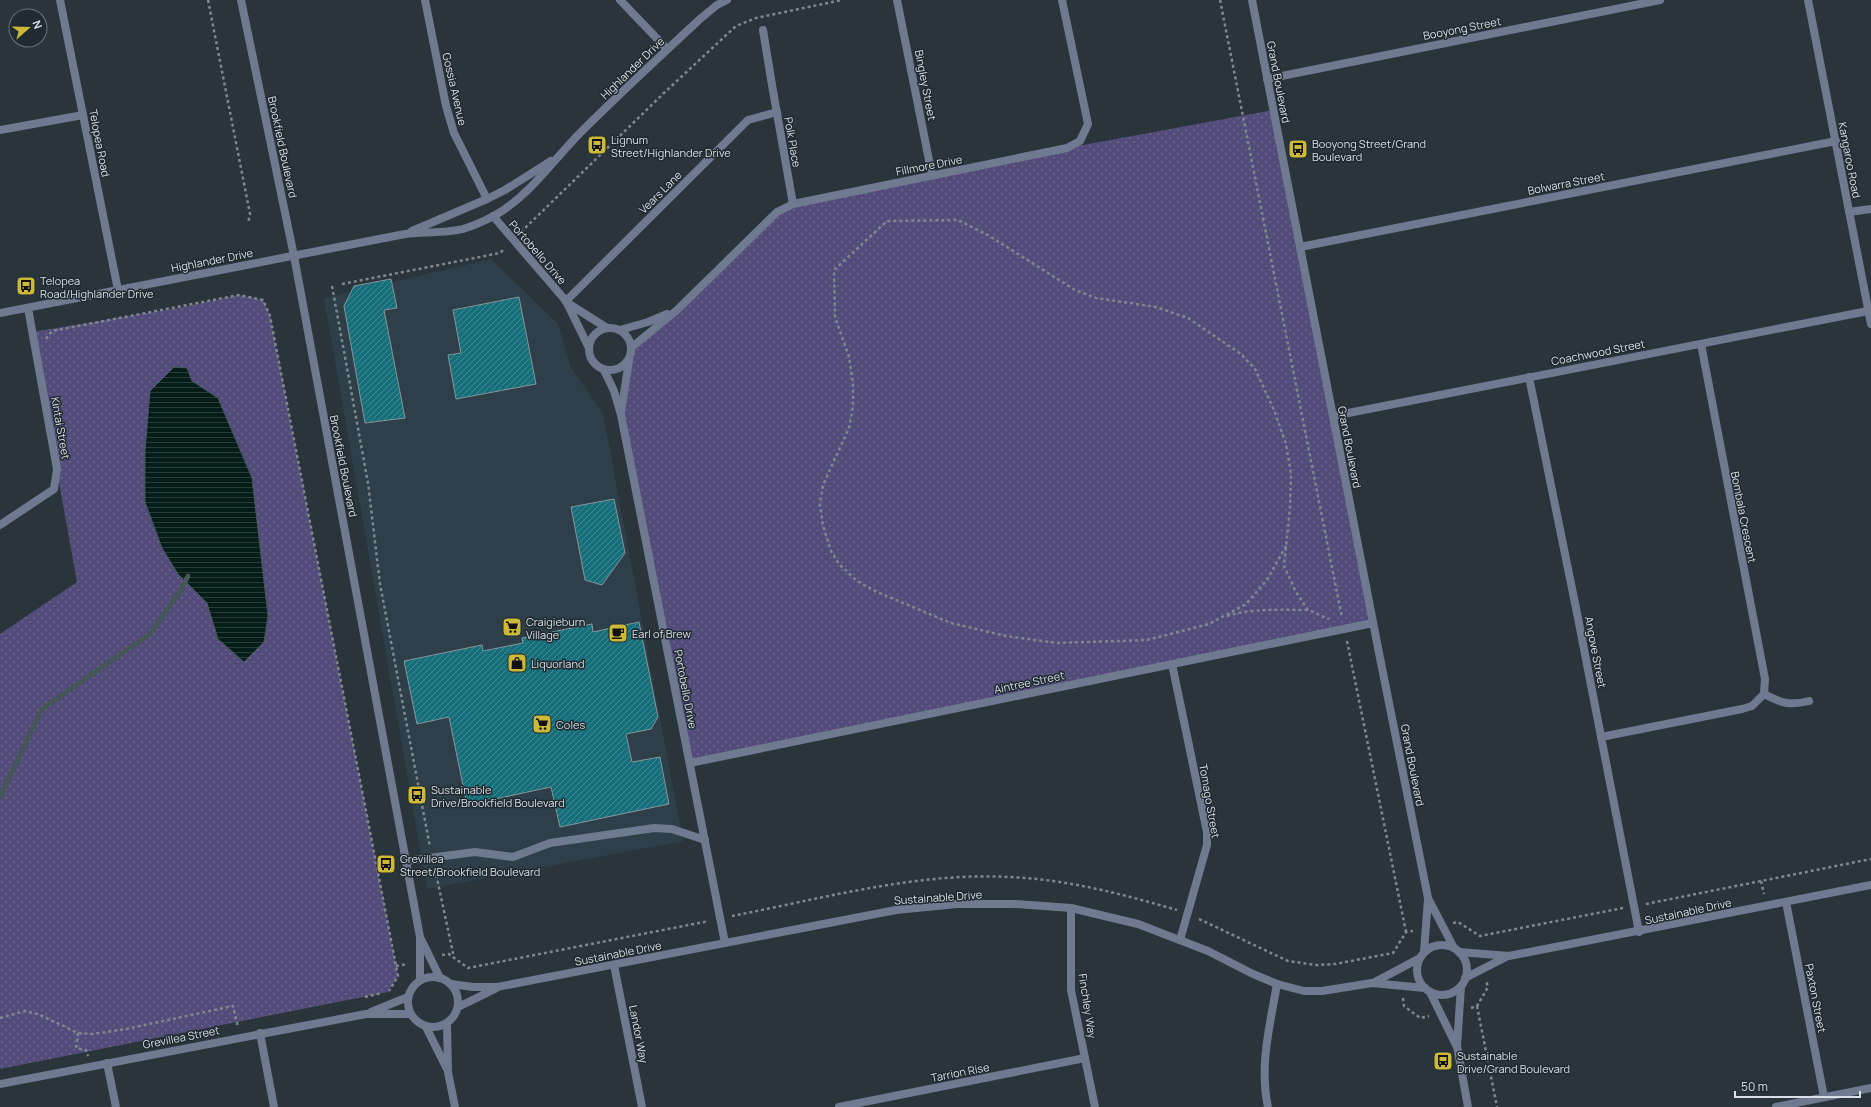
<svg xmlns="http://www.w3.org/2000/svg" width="1871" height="1107" font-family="Manrope,sans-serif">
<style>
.built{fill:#2e3f4a}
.grass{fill:url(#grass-dots)}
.water{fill:url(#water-rules);stroke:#445756}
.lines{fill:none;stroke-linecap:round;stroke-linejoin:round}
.stream{stroke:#445756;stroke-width:5}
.building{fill:url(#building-hatch);stroke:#869699}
.path{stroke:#80888e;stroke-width:2.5;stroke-dasharray:3 3;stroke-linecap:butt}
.service{stroke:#6f7a90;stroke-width:8}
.minor{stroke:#6f7a90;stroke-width:8}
.tertiary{stroke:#6f7a90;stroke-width:8}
.labels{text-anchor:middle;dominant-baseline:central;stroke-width:3;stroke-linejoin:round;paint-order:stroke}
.street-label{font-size:11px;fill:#d9dfe4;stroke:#202b31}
.poi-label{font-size:11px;fill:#d9dfe4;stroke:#202b31;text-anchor:start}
</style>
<defs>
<pattern id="grass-dots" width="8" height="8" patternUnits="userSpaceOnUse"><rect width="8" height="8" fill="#534c7b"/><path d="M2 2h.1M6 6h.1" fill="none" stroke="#6b658e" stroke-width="1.8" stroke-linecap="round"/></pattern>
<pattern id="water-rules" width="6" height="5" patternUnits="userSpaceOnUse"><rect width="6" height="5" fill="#041d19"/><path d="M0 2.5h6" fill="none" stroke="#283d3a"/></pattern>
<pattern id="building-hatch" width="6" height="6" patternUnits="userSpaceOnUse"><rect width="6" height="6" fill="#156e79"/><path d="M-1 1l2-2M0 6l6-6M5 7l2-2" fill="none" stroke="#428992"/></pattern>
</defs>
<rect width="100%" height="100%" fill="#2a353b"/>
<path class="built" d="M491,259l67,65 13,44 32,45 80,428 -256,48 -103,-591z"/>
<g class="grass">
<path d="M1273,110l100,513 -683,140 -69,-348 8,-54 3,-14 145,-135 16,-8 274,-56z"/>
<path d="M239,295l24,5 7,16 128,660 -10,16 -388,77v-435l77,-52 -45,-250 146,-24z"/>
</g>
<path class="water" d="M174,367l13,1 5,13 26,17 34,80 16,138 -4,26 -20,20 -26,-23 -11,-36 -29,-29 -16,-26 -17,-46v-51l5,-60z"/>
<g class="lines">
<path class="stream" d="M0,797l42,-88 108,-75 31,-44 7,-14"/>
</g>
<g class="building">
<path d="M391,279l6,29 -13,2 21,108 -40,5 -21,-117 10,-20z"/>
<path d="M519,297l17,87 -80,15 -8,-44 13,-2 -8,-43z"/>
<path d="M614,499l11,54 -23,32 -17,-5 -14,-73z"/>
<path d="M639,622l19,95 -7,12 -25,5 6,28 28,-5 9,47 -109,23 -9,-40 -84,18 -18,-88 -32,7 -13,-63 78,-16 1,6 40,-8 -1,-5 70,-14 1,8z"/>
</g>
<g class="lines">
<g class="path">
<path d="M208,0l42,214 -2,9"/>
<path d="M1220,0l122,618"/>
<path d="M521,232l144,-140 71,-66 20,-8 86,-18"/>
<path d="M342,284l158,-31 5,-5"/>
<path d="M332,286l36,197 12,101 50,263"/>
<path d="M46,339l6,-8 187,-36 24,5 7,16 128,660 -9,15"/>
<path d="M1286,546l-19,34 -21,24 -37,20 -62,16 -90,3 -51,-7 -55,-13 -74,-31 -20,-11 -18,-17 -8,-13 -8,-25 -3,-22 3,-19 26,-57 4,-21v-24l-4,-26 -14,-40 -1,-47 53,-49 71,-1 33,17 84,53 21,8 60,9 32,11 53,36 14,15 19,41 12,34 5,30 -1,34 -6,58 12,26 12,18 21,9"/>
<path d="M1227,616c26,-8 54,-6 81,-6"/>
<path d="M1347,641l59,291"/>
<path d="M435,869l19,89"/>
<path d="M1761,881l3,13"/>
<path d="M1646,904l225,-45"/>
<path d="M732,916c88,-17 185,-44 276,-39 58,2 114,17 169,33"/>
<path d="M1199,919l89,42 28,4 19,-1 58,-11 13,-21 7,-1"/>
<path d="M1453,923l5,-1 22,14 143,-28"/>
<path d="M442,955l7,-1 19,14 241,-47"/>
<path d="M396,966l12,-2"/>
<path d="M365,997l17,-4"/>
<path d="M1403,998l1,8 16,12 9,-2"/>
<path d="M1477,1006l20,101"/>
<path d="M1471,1008l6,-2 11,-19 -2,-7"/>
<path d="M0,1018l25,-7 13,3 40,19 15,1 33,-5 107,-23 5,21"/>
<path d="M78,1033l-2,15 10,2 2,6"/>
</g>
<g class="service">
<path d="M763,30l9,55"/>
<path d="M1849,212l22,-3"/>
<path d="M566,301l182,-181 29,-8"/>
<path d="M406,861l69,-9 38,5 37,-14 104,-15 18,1 33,11"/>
</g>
<g class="minor">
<path d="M60,0l58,290"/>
<path d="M425,0l21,106 8,27 33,66"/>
<path d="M620,0l47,49"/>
<path d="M897,0l35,175"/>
<path d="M1808,0l63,324"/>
<path d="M1267,79l393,-79"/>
<path d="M772,85l21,119"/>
<path d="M0,130l83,-15"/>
<path d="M493,216l73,85 23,47"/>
<path d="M1300,247l536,-106"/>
<path d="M566,302l41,26"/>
<circle cx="610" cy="349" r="21"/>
<path d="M620,330l28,-8 19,-8"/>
<path d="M632,347l45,-37 100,-98 16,-8 274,-56 13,-7 8,-17 -26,-124"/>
<path d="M604,370l10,21 7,24 104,528"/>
<path d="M1529,377l48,236 62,319"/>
<path d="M621,412l8,-51"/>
<path d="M1333,416l535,-105"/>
<path d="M0,525l54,-36 3,-20 -29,-161"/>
<path d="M1172,664l35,168v13l-27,95"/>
<path d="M1764,694c17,9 26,12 45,7"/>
<path d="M1601,737l141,-28 10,-3 12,-12 1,-15 -64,-335"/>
<path d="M690,763l683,-140"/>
<path d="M1786,902l38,195"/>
<path d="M1071,908v82l24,117"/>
<path d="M614,965l28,142"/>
<path d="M260,1033l14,74"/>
<path d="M107,1063l9,44"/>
<path d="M839,1107l246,-49"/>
<path d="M1268,1107c-9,-41 2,-82 9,-123"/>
<path d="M1776,1107l95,-19"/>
</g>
<g class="tertiary">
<path d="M241,0l53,256 126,681v43"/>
<path d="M1252,0l128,658 48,240 26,50"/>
<path d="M412,231l75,-32 18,-9 46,-29"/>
<path d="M0,313l405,-79c16,-2 43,-1 58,-5 10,-3 21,-8 31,-13 35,-20 57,-53 85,-82 39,-39 80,-77 121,-115l17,-14 10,-5"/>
<path d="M421,939l19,39"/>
<circle cx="1442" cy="970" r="25"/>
<path d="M1424,952l4,-53"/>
<path d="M1459,952l50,4 362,-71"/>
<circle cx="433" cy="1002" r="25"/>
<path d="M1465,978l43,-22"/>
<path d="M1373,983l47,-25"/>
<path d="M451,984l22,3h24l399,-77 61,-6h58l56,4 67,16 70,27 45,23 24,10 27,7h18l50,-8 53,5"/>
<path d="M1461,986l-4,60 11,61"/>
<path d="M1430,992l26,53"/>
<path d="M458,1007l37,-18"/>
<path d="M371,1012l37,-15"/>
<path d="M447,1024l1,48 7,35"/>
<path d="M426,1027l21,42"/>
<path d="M0,1084l366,-70h44"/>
</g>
</g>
<defs>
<g id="bus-square" transform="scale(1)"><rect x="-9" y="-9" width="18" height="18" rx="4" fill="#cdb938" stroke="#202b31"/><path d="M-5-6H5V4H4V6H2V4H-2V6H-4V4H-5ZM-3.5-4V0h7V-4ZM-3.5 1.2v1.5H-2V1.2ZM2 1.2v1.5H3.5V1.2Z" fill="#111"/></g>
<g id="supermarket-square" transform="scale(1)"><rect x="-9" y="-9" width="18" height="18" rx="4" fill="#cdb938" stroke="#202b31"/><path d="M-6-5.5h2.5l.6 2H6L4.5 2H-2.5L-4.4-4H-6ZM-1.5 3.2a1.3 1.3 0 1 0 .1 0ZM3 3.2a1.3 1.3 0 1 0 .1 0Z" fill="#111"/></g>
<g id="cafe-square" transform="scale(1)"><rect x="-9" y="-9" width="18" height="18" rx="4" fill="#cdb938" stroke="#202b31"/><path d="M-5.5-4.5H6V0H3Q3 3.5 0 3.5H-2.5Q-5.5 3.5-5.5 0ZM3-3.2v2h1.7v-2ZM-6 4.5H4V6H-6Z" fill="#111"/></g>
<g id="shop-square" transform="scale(1)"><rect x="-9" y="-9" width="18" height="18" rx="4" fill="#cdb938" stroke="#202b31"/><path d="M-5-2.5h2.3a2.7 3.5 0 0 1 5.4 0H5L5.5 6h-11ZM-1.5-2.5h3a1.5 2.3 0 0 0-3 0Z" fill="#111"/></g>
</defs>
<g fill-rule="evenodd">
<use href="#bus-square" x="597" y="145"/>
<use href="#bus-square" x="1298" y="149"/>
<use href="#bus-square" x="26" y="286"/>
<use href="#supermarket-square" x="512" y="627"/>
<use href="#cafe-square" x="618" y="633"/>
<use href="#shop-square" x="517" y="663"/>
<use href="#supermarket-square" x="542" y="724"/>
<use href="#bus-square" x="417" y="795"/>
<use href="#bus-square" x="386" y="864"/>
<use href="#bus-square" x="1443" y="1061"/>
</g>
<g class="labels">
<g class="street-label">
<text transform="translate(1462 28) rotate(-11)">Booyong Street</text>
<text transform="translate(632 68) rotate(-44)">Highlander Drive</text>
<text transform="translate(1279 82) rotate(79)">Grand Boulevard</text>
<text transform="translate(926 85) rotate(79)">Bingley Street</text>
<text transform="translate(455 89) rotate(77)">Gossia Avenue</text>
<text transform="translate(793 142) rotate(80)">Polk Place</text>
<text transform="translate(100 143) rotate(79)">Telopea Road</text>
<text transform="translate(283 147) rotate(78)">Brookfield Boulevard</text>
<text transform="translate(1850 160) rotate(79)">Kangaroo Road</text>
<text transform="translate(929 165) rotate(-11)">Fillmore Drive</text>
<text transform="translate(1566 183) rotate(-11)">Bolwarra Street</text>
<text transform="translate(660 192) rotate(-45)">Vears Lane</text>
<text transform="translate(538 252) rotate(49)">Portobello Drive</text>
<text transform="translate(212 260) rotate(-11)">Highlander Drive</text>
<text transform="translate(1598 352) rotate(-11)">Coachwood Street</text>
<text transform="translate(61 428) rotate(80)">Kintai Street</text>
<text transform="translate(1350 447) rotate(79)">Grand Boulevard</text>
<text transform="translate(344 466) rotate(79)">Brookfield Boulevard</text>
<text transform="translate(1744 517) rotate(79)">Bombala Crescent</text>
<text transform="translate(1596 652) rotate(79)">Angove Street</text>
<text transform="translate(1029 682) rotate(-12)">Aintree Street</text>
<text transform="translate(686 689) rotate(79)">Portobello Drive</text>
<text transform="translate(1413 765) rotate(79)">Grand Boulevard</text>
<text transform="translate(1210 801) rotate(80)">Tomago Street</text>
<text transform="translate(938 897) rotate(-4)">Sustainable Drive</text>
<text transform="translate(1688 911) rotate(-12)">Sustainable Drive</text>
<text transform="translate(618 953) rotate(-11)">Sustainable Drive</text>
<text transform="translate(1816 998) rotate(79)">Paxton Street</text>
<text transform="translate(1088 1006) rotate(81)">Finchley Way</text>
<text transform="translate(639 1034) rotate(79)">Landor Way</text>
<text transform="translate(181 1037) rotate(-11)">Grevillea Street</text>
<text transform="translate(960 1072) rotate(-11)">Tarrion Rise</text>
</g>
<g class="poi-label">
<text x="611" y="139">Lignum<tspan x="611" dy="13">Street/Highlander Drive</tspan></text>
<text x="1312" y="143">Booyong Street/Grand<tspan x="1312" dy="13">Boulevard</tspan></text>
<text x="40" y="280">Telopea<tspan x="40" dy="13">Road/Highlander Drive</tspan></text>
<text x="526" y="621">Craigieburn<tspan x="526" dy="13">Village</tspan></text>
<text x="632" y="633">Earl of Brew</text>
<text x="531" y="663">Liquorland</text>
<text x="556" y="724">Coles</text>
<text x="431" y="789">Sustainable<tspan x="431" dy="13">Drive/Brookfield Boulevard</tspan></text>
<text x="400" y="858">Grevillea<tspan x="400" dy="13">Street/Brookfield Boulevard</tspan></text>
<text x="1457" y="1055">Sustainable<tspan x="1457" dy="13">Drive/Grand Boulevard</tspan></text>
</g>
</g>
<g transform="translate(28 28) rotate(70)"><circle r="19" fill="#202b31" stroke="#6a7379"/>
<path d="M0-3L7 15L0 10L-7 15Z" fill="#cdb938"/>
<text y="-6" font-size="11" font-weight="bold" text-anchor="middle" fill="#d9dfe4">N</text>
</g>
<path d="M1735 1091v6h125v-6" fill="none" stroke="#d9dfe4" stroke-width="2"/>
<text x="1741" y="1091" font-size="12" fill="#d9dfe4" stroke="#202b31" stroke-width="3" paint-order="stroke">50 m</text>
</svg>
